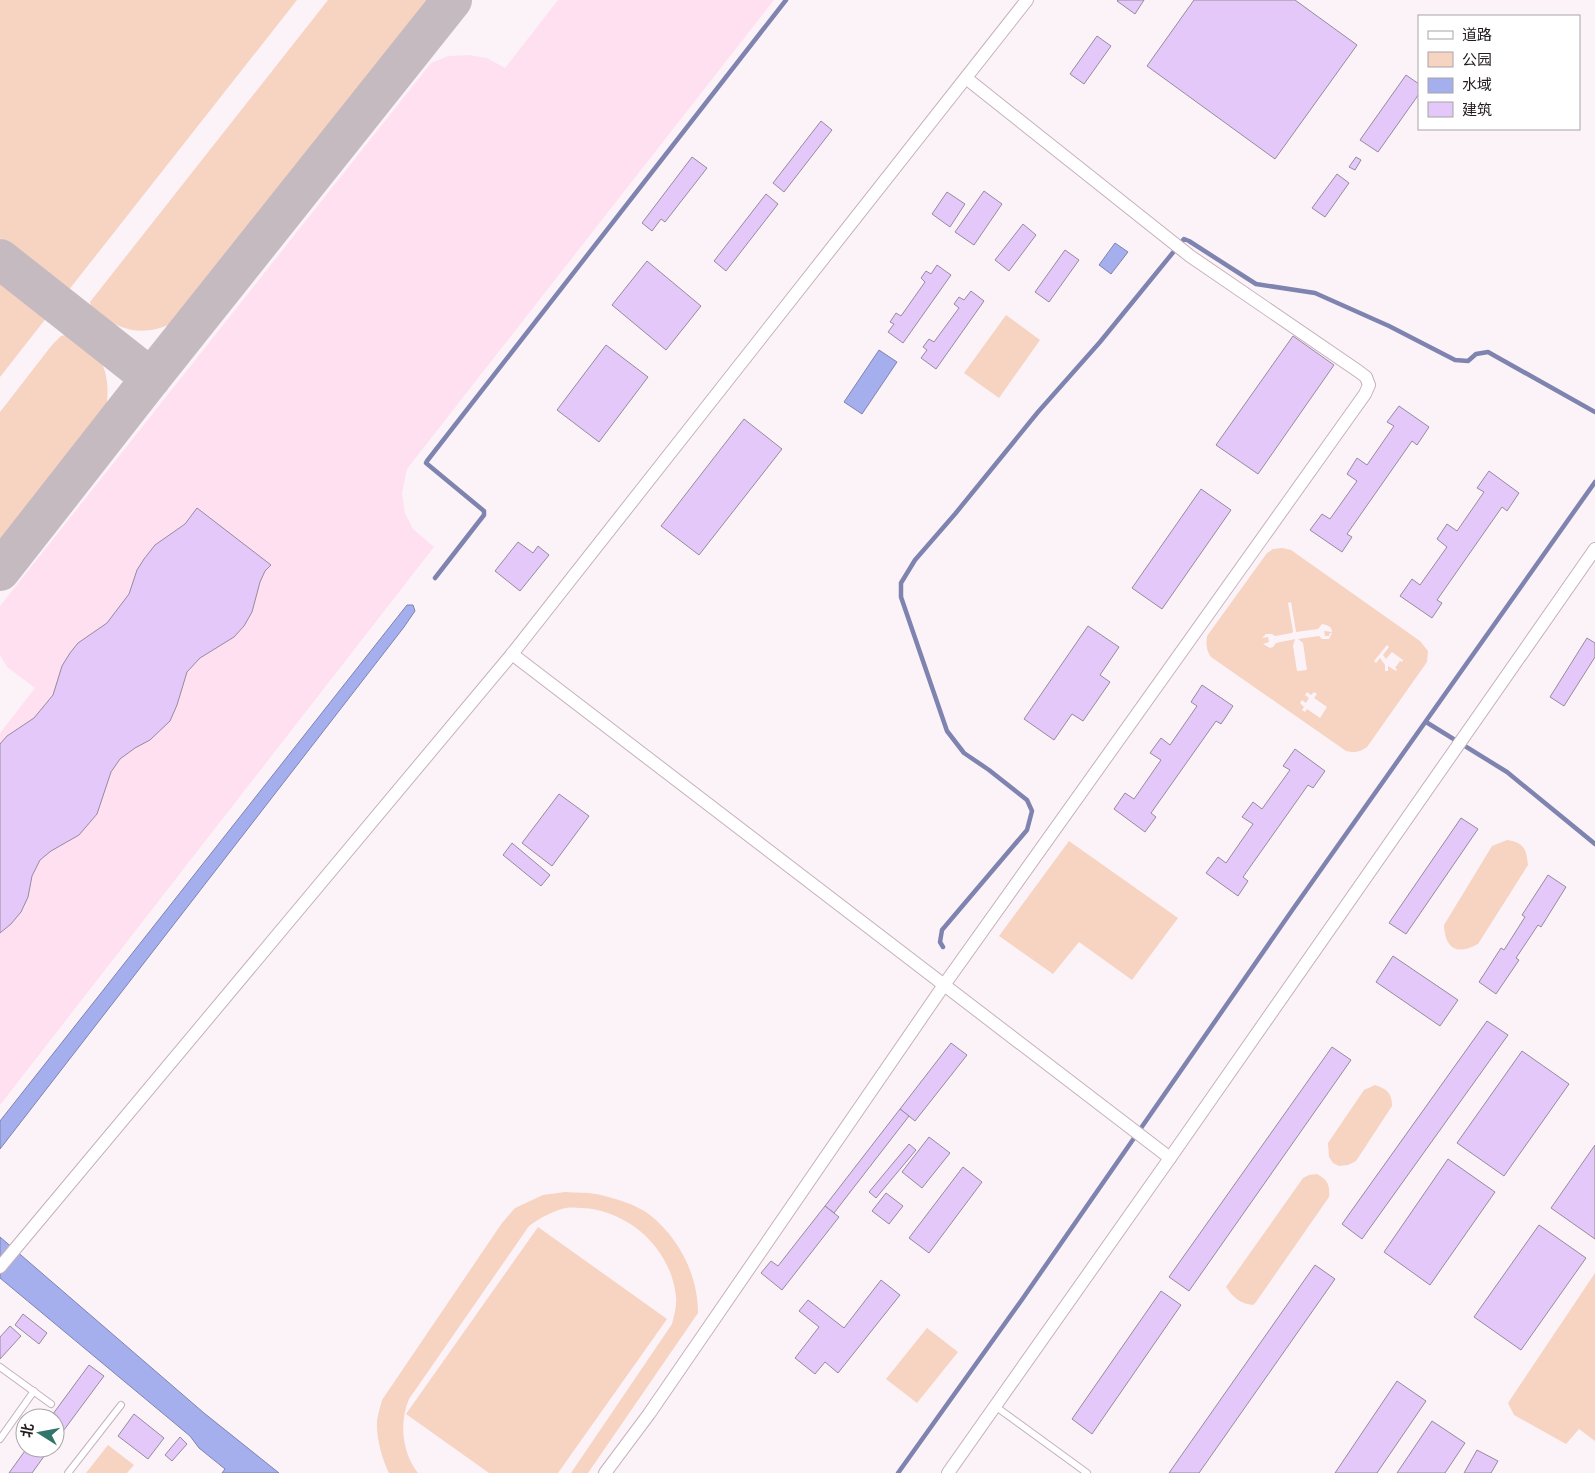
<svg xmlns="http://www.w3.org/2000/svg" width="1595" height="1473" font-family="Rubik,'Noto Sans SC',sans-serif">
<style>
.built{fill:#fee0f1}
.green{fill:#f7d3c2;fill-rule:evenodd}
.water{fill:#a5afee;stroke:#7e83b0}
.lines{fill:none;stroke-linecap:round;stroke-linejoin:round}
.stream{stroke:#7e83b0;stroke-width:4.5}
.taxiway{stroke:#c4bac0;stroke-width:40}
.building{fill:#e3c8f9;stroke:#968b9e}
.lane-casing{stroke:#c6b0bc;stroke-width:8}
.street-casing{stroke:#c6b0bc;stroke-width:14}
.lane{stroke:#fff;stroke-width:6}
.street{stroke:#fff;stroke-width:12}
</style>
<rect width="100%" height="100%" fill="#fcf3f8"/>
<path class="built" d="M558,0h216l-367,469 -5,24 3,20 8,16 21,18 -434,558v-372l35,-45 -28,-21 -7,-12v-49l431,-543 17,-7 20,-1 19,3 18,10z"/>
<g class="green">
<path d="M0,0h297l-229,291 -68,-53z"/>
<path d="M328,0h108l-250,317c-38,20 -60,19 -94,-8l-2,-7z"/>
<path d="M0,279l47,38 -47,60z"/>
<path d="M1006,315l34,25 -41,58 -35,-25z"/>
<path d="M74,333c7,7 17,14 23,22 14,19 12,46 6,67l-103,132v-142l52,-67 9,-9z"/>
<path d="M1282,548l9,2 129,91 8,10 -1,11 -60,85c-7,5 -12,6 -21,4l-135,-94c-5,-7 -5,-13 -4,-21l60,-83 6,-4zM1291,602l5,30 22,-3 4,-5c5,1 10,2 10,8l-8,-1 1,5h4l1,-3h2l-3,6h-7l-3,-3 -21,3 5,4 4,27 -10,1 -4,-25 2,-7 -19,4 -3,4 -3,1 -7,-4 6,-2 -1,-5 -6,1 4,-4h6l3,2 17,-3 1,-2 -5,-28zM1387,645l2,2 -6,8 3,4 6,-7 11,8 -1,2 -2,-1 -5,7 2,1 -1,2 -8,-5v5h-3v-6l-5,-7 -4,5 -2,-2zM1307,692l4,3 3,-3 3,2 -3,4 13,9 -7,11 -13,-9 -2,3 -3,-2 2,-3 -4,-4 2,-3 4,3 3,-5 -4,-3z"/>
<path d="M1507,840c17,3 19,8 21,25l-50,79c-22,12 -33,4 -34,-19l48,-79z"/>
<path d="M1069,841l109,77 -46,62 -53,-38 -26,32 -54,-38z"/>
<path d="M1375,1085c12,4 17,8 17,21l-36,55 -8,4 -9,1 -6,-3 -4,-6 -1,-14 36,-53z"/>
<path d="M1317,1174c11,6 13,11 12,23l-73,105 -3,3c-13,-1 -20,-8 -27,-18l77,-109 6,-3z"/>
<path d="M565,1192c10,1 21,0 31,2 18,4 40,10 54,21 30,24 48,61 48,98l-110,160h-17l101,-149c2,-8 5,-18 4,-27 -4,-47 -47,-87 -94,-89 -5,0 -11,-1 -16,0 -14,3 -26,10 -37,18l-120,173c-10,23 -7,54 9,74h-29c-7,-14 -13,-36 -12,-52 1,-7 3,-14 5,-21l120,-177 13,-15 28,-13z"/>
<path d="M538,1227l129,92 -109,154h-69l-83,-59z"/>
<path d="M1595,1273v168l-16,-12 -13,15 -52,-29 -6,-12z"/>
<path d="M927,1328l31,24 -41,51 -31,-24z"/>
<path d="M108,1445l26,20 -7,8h-41z"/>
</g>
<g class="water">
<path d="M1115,243l13,9 -17,22 -12,-9z"/>
<path d="M879,350l18,12 -35,52 -18,-12z"/>
<path d="M407,605h6l2,6 -11,16 -404,522v-28z"/>
<path d="M0,1237l204,176 75,60h-57l3,-4 -26,-21 -9,-12 -190,-158z"/>
</g>
<g class="lines">
<g class="stream">
<path d="M435,578l49,-63v-4l-58,-48 1,-2 359,-461"/>
<path d="M1426,722l81,50 88,72"/>
<path d="M943,947l-3,-5 2,-12 85,-100 5,-19 -5,-11 -38,-30 -25,-17 -17,-22 -46,-134v-14l14,-23 40,-46 83,-102 62,-70 84,-103 5,2 67,43 59,9 74,33 66,34 13,1 8,-7 12,-2 107,60"/>
<path d="M898,1473l123,-172 272,-392 302,-427"/>
</g>
<g class="taxiway">
<path d="M0,259l151,119"/>
<path d="M0,571l151,-193 301,-378"/>
</g>
</g>
<g class="building">
<path d="M1118,0h26l-9,14 -18,-13z"/>
<path d="M1194,0h101l62,45 -82,114 -128,-93z"/>
<path d="M1097,36l14,10 -27,38 -14,-10z"/>
<path d="M1406,75l13,9v10l-41,58 -18,-12z"/>
<path d="M821,121l11,9 -48,62 -11,-9z"/>
<path d="M692,157l15,11 -42,54 -4,-3 -9,12 -10,-8z"/>
<path d="M1356,157l5,3 -6,10 -6,-3z"/>
<path d="M1337,174l12,9 -24,34 -13,-9z"/>
<path d="M984,191l18,13 -28,41 -19,-13z"/>
<path d="M947,192l18,12 -15,23 -18,-13z"/>
<path d="M766,194l12,10 -52,67 -12,-10z"/>
<path d="M1023,224l13,11 -27,36 -14,-11z"/>
<path d="M1065,250l14,10 -30,42 -14,-10z"/>
<path d="M647,261l54,45 -35,44 -54,-45z"/>
<path d="M937,265l14,10 -48,68 -15,-11 6,-8 -4,-2 6,-9 5,3 24,-34 -4,-4 5,-7 5,3z"/>
<path d="M971,291l13,10 -48,68 -15,-11 6,-8 -4,-3 6,-8 5,3 25,-34 -5,-4 5,-7 5,3z"/>
<path d="M1293,336l41,29 -76,109 -42,-29z"/>
<path d="M606,345l42,32 -49,65 -42,-32z"/>
<path d="M1399,406l30,21 -12,18 -5,-4 -65,93 5,3 -10,15 -32,-22 12,-16 8,5 27,-38 -10,-7 10,-16 10,7 27,-39 -7,-4z"/>
<path d="M744,419l38,30 -83,106 -38,-29z"/>
<path d="M1489,471l30,22 -12,18 -5,-4 -65,93 5,3 -10,15 -32,-22 12,-17 8,6 27,-38 -10,-8 10,-15 10,7 27,-39 -7,-4z"/>
<path d="M1201,489l30,21 -69,99 -30,-21z"/>
<path d="M197,508l74,57 -6,6 -5,11 -8,30 -8,14 -10,11 -34,21 -13,14 -10,33 -7,16 -20,19 -15,8 -15,11 -9,13 -14,42 -18,21 -28,16 -11,9 -8,16 -4,21 -7,15 -10,12 -11,9v-189l7,-8 27,-18 19,-23 9,-29 8,-13 8,-10 29,-20 22,-29 8,-24 7,-11 11,-14 30,-21z"/>
<path d="M518,542l15,11 5,-7 11,9 -29,36 -25,-20z"/>
<path d="M1088,626l31,21 -19,28 10,7 -27,39 -11,-7 -18,26 -30,-21z"/>
<path d="M1587,638l8,5v14l-31,49 -14,-9z"/>
<path d="M1202,685l31,21 -12,18 -5,-3 -65,92 5,4 -11,15 -31,-23 11,-16 9,6 27,-39 -11,-7 11,-15 9,7 27,-39 -6,-4z"/>
<path d="M1295,749l30,22 -12,17 -5,-3 -65,92 5,4 -10,15 -32,-23 12,-16 8,6 27,-39 -11,-7 11,-15 9,7 28,-39 -7,-4z"/>
<path d="M559,794l30,22 -37,50 -30,-23z"/>
<path d="M1461,818l17,11 -72,105 -17,-11z"/>
<path d="M512,843l38,32 -9,11 -38,-31z"/>
<path d="M1548,875l18,12 -25,40 -3,-2 -22,33 3,2 -23,34 -17,-12 22,-34 3,2 21,-33 -3,-2z"/>
<path d="M1393,956l65,44 -18,26 -64,-44z"/>
<path d="M1487,1021l21,14 -146,204 -20,-15z"/>
<path d="M951,1043l16,12 -52,66 -15,-12z"/>
<path d="M1332,1047l19,13 -162,231 -20,-14z"/>
<path d="M1522,1051l47,33 -65,92 -47,-33z"/>
<path d="M900,1109l9,7 -75,97 -9,-7z"/>
<path d="M929,1137l21,16 -28,35 -20,-16z"/>
<path d="M909,1144l7,6 -40,48 -7,-6z"/>
<path d="M1595,1145v94l-44,-31z"/>
<path d="M1448,1159l47,33 -65,93 -46,-33z"/>
<path d="M963,1167l19,15 -53,71 -20,-15z"/>
<path d="M886,1193l17,13 -14,18 -17,-13z"/>
<path d="M825,1206l14,11 -57,73 -21,-17 10,-12 7,5z"/>
<path d="M1539,1225l47,33 -65,92 -47,-33z"/>
<path d="M1315,1265l20,14 -136,194h-30z"/>
<path d="M881,1280l19,15 -62,78 -13,-11 -10,12 -20,-16 24,-31 -20,-16 9,-11 36,28z"/>
<path d="M1161,1291l20,14 -89,129 -20,-15z"/>
<path d="M23,1314l24,19 -8,11 -24,-19z"/>
<path d="M10,1326l11,10 -21,23v-22z"/>
<path d="M89,1365l15,11 -49,66v-24h-5z"/>
<path d="M1397,1381l29,20 -49,72h-42z"/>
<path d="M134,1414l30,24 -16,21 -30,-23z"/>
<path d="M1432,1421l33,22 -20,30h-48z"/>
<path d="M180,1437l7,7 -15,17 -7,-6z"/>
<path d="M27,1448h23l-18,25h-23z"/>
<path d="M1477,1450l21,11 -7,12h-27z"/>
</g>
<g class="lines">
<g class="lane-casing">
<g id="lane">
<path d="M0,1367l51,37"/>
<path d="M995,1406l92,67"/>
<path d="M0,1439l34,-48"/>
<path d="M68,1473l53,-68"/>
</g>
</g>
<g class="street-casing">
<g id="street">
<path d="M512,654l658,504"/>
<path d="M0,1267l512,-613 515,-654"/>
<path d="M605,1473l44,-59 295,-429 421,-591 4,-9 -3,-8 -8,-6 -168,-115 -224,-178"/>
<path d="M948,1473l222,-315 425,-609"/>
</g>
</g>
<use href="#lane" class="lane"/>
<use href="#street" class="street"/>
</g>
<rect x="1418" y="15" width="162" height="115" fill="#ffffff" stroke="#a7a4a6"/>
<rect x="1428" y="31" width="25" height="8" fill="#ffffff" stroke="#a7a4a6"/>
<text x="1462" y="40" font-size="15" fill="#231b20">道路</text>
<rect x="1428" y="52" width="25" height="15" fill="#f7d3c2" stroke="#a7a4a6"/>
<text x="1462" y="65" font-size="15" fill="#231b20">公园</text>
<rect x="1428" y="78" width="25" height="15" fill="#a5afee" stroke="#a7a4a6"/>
<text x="1462" y="90" font-size="15" fill="#231b20">水域</text>
<rect x="1428" y="102" width="25" height="15" fill="#e3c8f9" stroke="#a7a4a6"/>
<text x="1462" y="115" font-size="15" fill="#231b20">建筑</text>
<g transform="translate(40 1433) rotate(281)"><circle r="24" fill="#ffffff" stroke="#a7a4a6"/>
<path d="M0-4L9 19L0 12L-9 19Z" fill="#317669"/>
<text y="-8" font-size="14" font-weight="bold" text-anchor="middle" fill="#231b20">北</text>
</g>
</svg>
